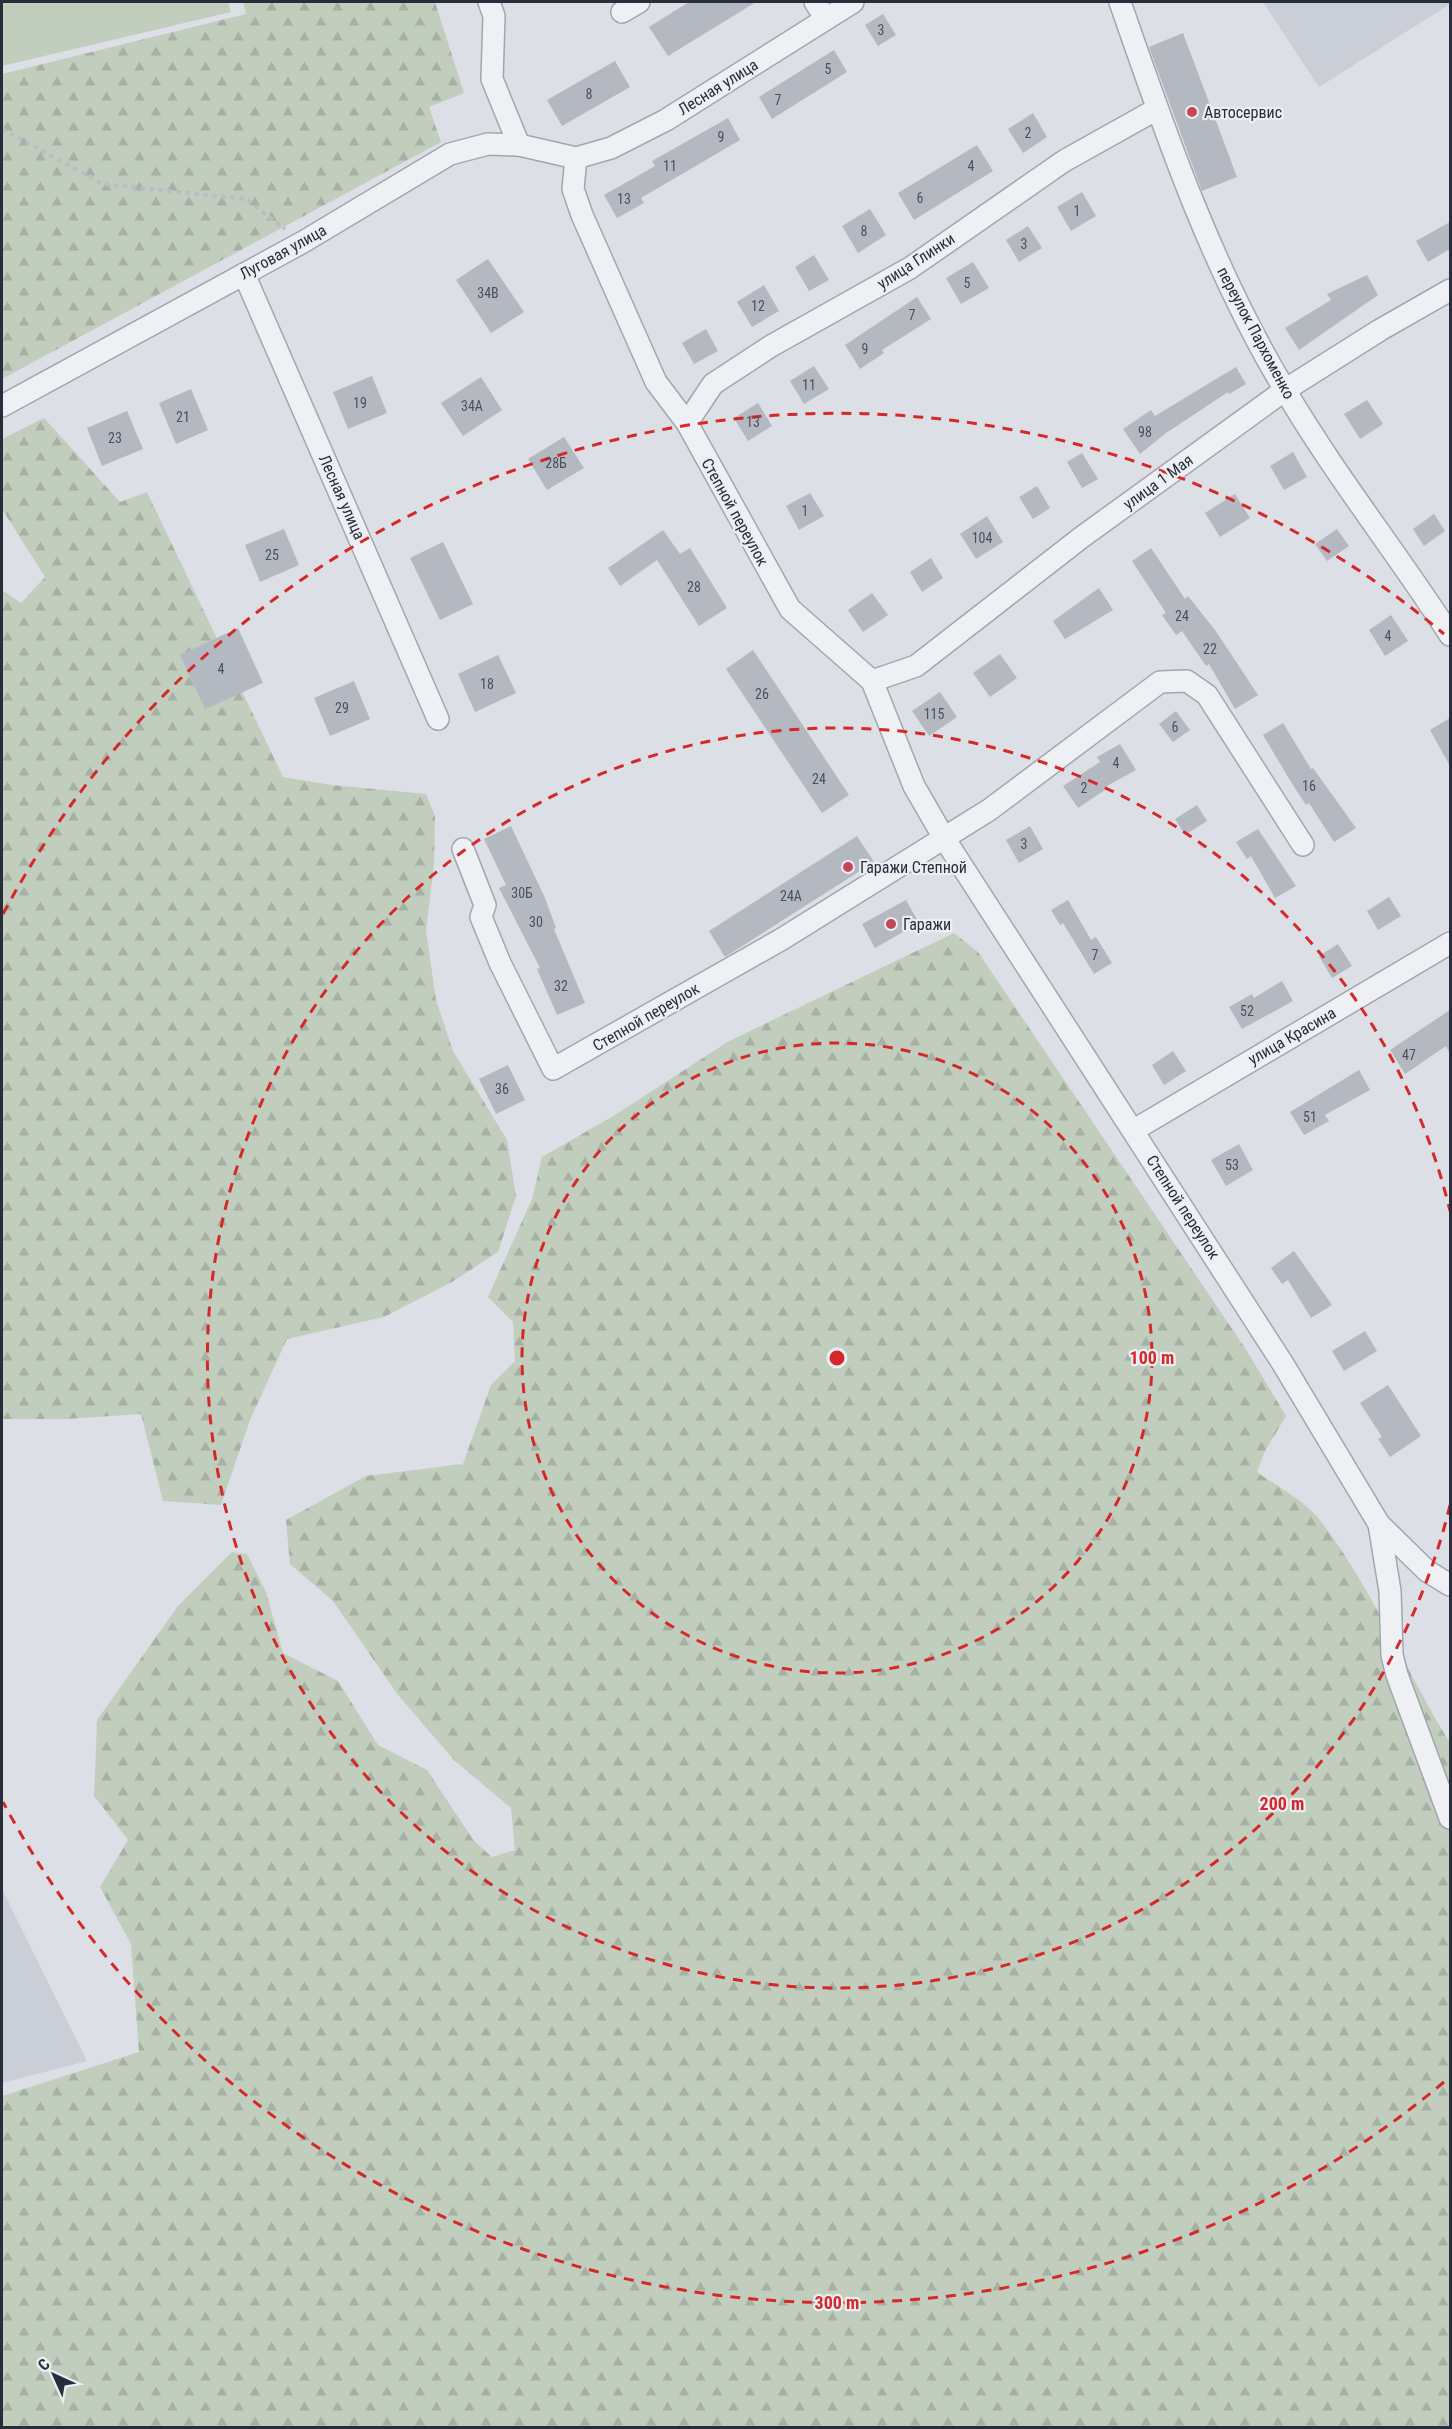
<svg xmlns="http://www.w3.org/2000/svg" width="1452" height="2429" font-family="'Roboto Condensed',sans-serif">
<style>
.built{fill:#caced6}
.forest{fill:url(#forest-firs)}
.park{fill:#c1cebe}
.building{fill:#b4b8c1}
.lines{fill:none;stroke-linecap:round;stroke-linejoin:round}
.minor-casing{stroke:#a2a6ae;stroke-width:24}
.path{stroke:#babdc4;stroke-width:4;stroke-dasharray:4.5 4.5;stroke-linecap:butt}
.minor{stroke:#eef0f4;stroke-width:21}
.ring{fill:none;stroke:#d62828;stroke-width:3;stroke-dasharray:10 8}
.poi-dot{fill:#c34856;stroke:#ebeef3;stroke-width:2}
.labels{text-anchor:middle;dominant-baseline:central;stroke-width:4.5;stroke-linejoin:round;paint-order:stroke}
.number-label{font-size:14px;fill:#4a505c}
.street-label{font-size:16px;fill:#272d3a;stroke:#ebeef3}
.poi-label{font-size:16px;fill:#272d3a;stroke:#ebeef3;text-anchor:start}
.centre{fill:#d62828;stroke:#ebeef3;stroke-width:3}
.ring-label{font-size:18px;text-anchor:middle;font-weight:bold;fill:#d62828;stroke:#ebeef3;stroke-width:4.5;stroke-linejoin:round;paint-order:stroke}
</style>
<defs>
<pattern id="forest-firs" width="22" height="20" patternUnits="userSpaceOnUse" patternTransform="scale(1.5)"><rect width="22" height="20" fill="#c1cebe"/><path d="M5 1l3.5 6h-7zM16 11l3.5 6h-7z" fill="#a6b1a4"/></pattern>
</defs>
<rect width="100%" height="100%" fill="#dcdfe5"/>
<g class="built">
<path d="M1263,2h187v2l-131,83z"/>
<path d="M2,1889l85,172 -85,22z"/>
</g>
<g class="forest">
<path d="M243,2h192l29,91 -35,14 12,35 -439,237v-305l244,-60z"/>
<path d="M44,418l76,84 27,-10 136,285 49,8 94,9 9,22 -1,49 -8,65 10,70 17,51 54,89 9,56 -18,56 -46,30 -68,35 -97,22 -37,81 -29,85 -58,-4 -22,-87 -74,5h-65v-829l19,13 24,-26 -43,-68v-70z"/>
<path d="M954,933l24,19 269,399 39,65 -21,35 -8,21c18,13 49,30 62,47 53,68 86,151 131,224v684h-1448v-331l137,-44 -8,-108 -31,-57 28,-47 -34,-44 3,-76 81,-114 54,-54 15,2 19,38 17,61 55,28 40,64 49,25 47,71 18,16 23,-7 -4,-42 -57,-48 -56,-65 -65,-94 -43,-37 -4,-44 80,-44 97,-12 28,-79 24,-24 -2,-39 -25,-25 44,-98 10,-42 73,-42 114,-74z"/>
</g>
<path class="park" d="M2,2h226l3,10 -229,54z"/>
<g class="building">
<path d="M689,2h67l-88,54 -19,-29z"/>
<path d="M883,14l13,21 -18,11 -13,-21z"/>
<path d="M1183,33l54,144 -35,14 -53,-144z"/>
<path d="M834,50l13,22 -75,47 -13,-22z"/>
<path d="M615,61l15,26 -68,39 -15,-26z"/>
<path d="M1033,113l14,24 -24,16 -15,-24z"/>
<path d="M728,118l12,22 -99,58 3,5 -27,15 -13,-23 51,-29 -3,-5z"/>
<path d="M977,145l16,26 -79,49 -16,-27z"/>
<path d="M1082,192l14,24 -25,15 -14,-24z"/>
<path d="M870,209l16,26 -28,18 -16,-27z"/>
<path d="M1450,222v27l-22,13 -12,-21z"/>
<path d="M1028,226l14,22 -23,14 -13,-22z"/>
<path d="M814,255l15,25 -20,11 -14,-24z"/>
<path d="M488,259l36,53 -33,21 -35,-53z"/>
<path d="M973,262l16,26 -28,16 -15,-26z"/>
<path d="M1367,275l11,20 -79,55 -14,-22 46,-28 -4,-6z"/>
<path d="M764,285l15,26 -27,16 -15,-25z"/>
<path d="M917,297l14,22 -49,31 2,3 -24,16 -15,-24z"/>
<path d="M706,329l12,22 -24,13 -12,-21z"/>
<path d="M814,366l15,23 -25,15 -14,-23z"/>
<path d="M1236,367l10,17 -17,10 -1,-2 -62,41 -26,21 -17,-25 28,-19 4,6z"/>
<path d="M372,376l15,37 -39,16 -15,-37z"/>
<path d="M481,377l21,33 -39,26 -22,-33z"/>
<path d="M191,389l17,41 -32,14 -17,-41z"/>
<path d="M1367,400l16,24 -23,15 -16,-25z"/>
<path d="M758,403l14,23 -24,15 -14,-23z"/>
<path d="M127,411l16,38 -41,17 -15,-38z"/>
<path d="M564,437l20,31 -37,22 -19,-31z"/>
<path d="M1293,452l14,25 -23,13 -14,-24z"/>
<path d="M1082,453l16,26 -16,9 -15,-26z"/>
<path d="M1037,486l13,22 -17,11 -14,-22z"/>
<path d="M810,493l14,23 -25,14 -13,-24z"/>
<path d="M1235,494l15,24 -30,19 -15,-24z"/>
<path d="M1434,514l11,17 -21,15 -11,-17z"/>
<path d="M987,516l16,26 -27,17 -16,-25z"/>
<path d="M284,529l15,36 -39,17 -15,-37z"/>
<path d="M1337,529l12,17 -22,15 -12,-17z"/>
<path d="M663,530l17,24 10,-6 37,60 -28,18 -42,-66 -37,26 -12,-18z"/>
<path d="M443,542l30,62 -33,16 -30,-62z"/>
<path d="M1151,548l34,51 3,-3 27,34 43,65 -23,14 -26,-45 -3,2 -24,-35 -6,4 -14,-20 4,-2 -34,-52z"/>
<path d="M931,558l12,20 -21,14 -12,-20z"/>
<path d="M1099,588l14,22 -48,29 -12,-18z"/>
<path d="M872,593l16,22 -25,17 -15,-22z"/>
<path d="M1391,615l17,26 -23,15 -16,-26z"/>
<path d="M238,628l25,55 -58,26 -25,-54z"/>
<path d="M753,650l96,145 -27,18 -96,-144z"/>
<path d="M1000,654l17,24 -27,19 -17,-24z"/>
<path d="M498,655l18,38 -41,19 -17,-38z"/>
<path d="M354,681l16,38 -40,17 -16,-38z"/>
<path d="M940,692l17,25 -28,19 -17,-25z"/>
<path d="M1176,711l14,19 -17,12 -14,-18z"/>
<path d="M1450,718v48l-20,-36z"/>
<path d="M1283,723l28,46 2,-1 43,60 -22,14 -25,-39 -3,2 -15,-23 -28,-47z"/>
<path d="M1120,744l16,26 -33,18 2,2 -27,18 -15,-22 37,-24 -3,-5z"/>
<path d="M1197,805l10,16 -22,14 -10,-16z"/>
<path d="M511,826l34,72 11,30 -2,1 31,74 -28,12 -20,-46 3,-1 -41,-80 7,-3 -22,-46z"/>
<path d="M1030,826l13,23 -24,14 -13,-23z"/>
<path d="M1258,829l38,57 -21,12 -24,-42 -4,3 -11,-17z"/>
<path d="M857,836l17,26 -149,95 -16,-26z"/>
<path d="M1389,897l12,19 -23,14 -11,-19z"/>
<path d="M906,900l13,23 -44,25 -13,-24z"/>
<path d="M1068,900l23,40 5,-3 16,26 -18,11 -31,-51 -3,2 -9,-15z"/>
<path d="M1338,944l14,22 -20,12 -13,-22z"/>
<path d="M1282,981l11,20 -51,28 -13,-22 23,-13 2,4z"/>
<path d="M1450,1010v44l-4,-8 -41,28 -15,-24z"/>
<path d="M1173,1051l13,20 -22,14 -12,-20z"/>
<path d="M508,1065l17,35 -29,14 -17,-35z"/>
<path d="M1359,1070l11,20 -45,25 4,6 -25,14 -14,-23z"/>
<path d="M1239,1144l14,26 -27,16 -15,-26z"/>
<path d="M1294,1251l38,54 -21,13 -23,-38 -6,4 -11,-16z"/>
<path d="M1365,1331l12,20 -33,20 -12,-20z"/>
<path d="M1388,1385l33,51 -31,21 -12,-18 4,-2 -22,-34z"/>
</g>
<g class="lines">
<g class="minor-casing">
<g id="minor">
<path d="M489,2l5,14 -2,63 27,66"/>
<path d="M815,2l11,17"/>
<path d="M1120,2c46,133 92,267 165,388 50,85 112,163 165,245"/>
<path d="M622,12l17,-10"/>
<path d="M244,274l194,445"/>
<path d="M2,406l301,-164 147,-88 38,-10 31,1 57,13 35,-10 55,-28 187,-118"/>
<path d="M687,423l26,-39 58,-38 139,-78 154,-107 93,-52"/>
<path d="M872,681l44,-15 166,-129 203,-147 95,-60 70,-40"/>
<path d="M1303,845l-96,-150 -20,-14 -27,1 -171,128 -45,28 339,526 96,160 48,47 23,14"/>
<path d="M463,849l22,56 -4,12 19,46 53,106 229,-130 162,-101 -30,-52 -42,-105 -82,-72 -103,-186 -31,-41 -74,-167 -9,-26 3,-31"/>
<path d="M1134,1130l316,-187"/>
<path d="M1379,1524l11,67 2,64 5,20 53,143"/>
</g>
</g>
<path class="path" d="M2,129l101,55 143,15 39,30"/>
<use href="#minor" class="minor"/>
</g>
<g class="ring">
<circle cx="837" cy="1358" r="315"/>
<path d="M1450 1505A630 630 0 1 1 1450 1211"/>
<path d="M1444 2082A945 945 0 0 1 3 1802M3 914A945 945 0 0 1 1444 634"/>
</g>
<g class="poi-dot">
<circle cx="1192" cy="112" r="6"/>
<circle cx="848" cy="867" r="6"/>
<circle cx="891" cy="924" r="6"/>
</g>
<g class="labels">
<g class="number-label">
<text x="881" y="30">3</text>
<text x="828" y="69">5</text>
<text x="589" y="94">8</text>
<text x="778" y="100">7</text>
<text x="1028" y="133">2</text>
<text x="721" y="137">9</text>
<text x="670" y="166">11</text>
<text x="971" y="166">4</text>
<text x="920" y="198">6</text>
<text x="624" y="199">13</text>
<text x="1077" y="211">1</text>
<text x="864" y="231">8</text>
<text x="1024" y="244">3</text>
<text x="967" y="283">5</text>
<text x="488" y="293">34В</text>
<text x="758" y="306">12</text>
<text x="912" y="315">7</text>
<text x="865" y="349">9</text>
<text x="809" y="385">11</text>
<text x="360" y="403">19</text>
<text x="472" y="406">34А</text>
<text x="183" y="417">21</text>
<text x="753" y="422">13</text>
<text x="1145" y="432">98</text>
<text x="115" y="438">23</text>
<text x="556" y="463">28Б</text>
<text x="805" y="511">1</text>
<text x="982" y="538">104</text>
<text x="272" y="555">25</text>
<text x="694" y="587">28</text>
<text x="1182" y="616">24</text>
<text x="1388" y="636">4</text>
<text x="1210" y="649">22</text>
<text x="221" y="669">4</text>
<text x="487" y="684">18</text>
<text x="762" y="694">26</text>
<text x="342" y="708">29</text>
<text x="934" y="714">115</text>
<text x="1175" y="727">6</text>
<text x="1116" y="763">4</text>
<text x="819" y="779">24</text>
<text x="1309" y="786">16</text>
<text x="1084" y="788">2</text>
<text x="1024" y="844">3</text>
<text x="522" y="893">30Б</text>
<text x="791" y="896">24А</text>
<text x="536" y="922">30</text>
<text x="1095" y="955">7</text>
<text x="561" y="986">32</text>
<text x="1247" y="1011">52</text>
<text x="1409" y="1055">47</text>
<text x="502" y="1089">36</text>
<text x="1310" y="1117">51</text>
<text x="1232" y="1165">53</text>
</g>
<g class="street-label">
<text transform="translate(718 87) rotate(-32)">Лесная улица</text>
<text transform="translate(283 252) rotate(-29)">Луговая улица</text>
<text transform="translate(916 261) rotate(-33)">улица Глинки</text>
<text transform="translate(1256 333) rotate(62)">переулок Пархоменко</text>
<text transform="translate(1158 482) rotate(-36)">улица 1 Мая</text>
<text transform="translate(342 497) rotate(66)">Лесная улица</text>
<text transform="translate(735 512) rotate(61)">Степной переулок</text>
<text transform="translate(646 1017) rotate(-30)">Степной переулок</text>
<text transform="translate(1292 1036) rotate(-30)">улица Красина</text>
<text transform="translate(1183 1207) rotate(57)">Степной переулок</text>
</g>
<g class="poi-label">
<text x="1204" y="112">Автосервис</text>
<text x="860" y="867">Гаражи Степной</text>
<text x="903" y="924">Гаражи</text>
</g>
</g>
<circle cx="837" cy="1358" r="9" class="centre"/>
<g class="ring-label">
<text x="1152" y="1364">100 m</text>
<text x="1282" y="1810">200 m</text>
<text x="837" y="2309">300 m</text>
</g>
<rect width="1452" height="2429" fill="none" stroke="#272d3a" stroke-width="6"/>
<g transform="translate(54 2375) rotate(315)" stroke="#ebeef3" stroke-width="4.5" paint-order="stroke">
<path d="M0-4.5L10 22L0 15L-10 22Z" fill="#272d3a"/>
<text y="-9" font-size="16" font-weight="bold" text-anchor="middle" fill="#272d3a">С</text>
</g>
</svg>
